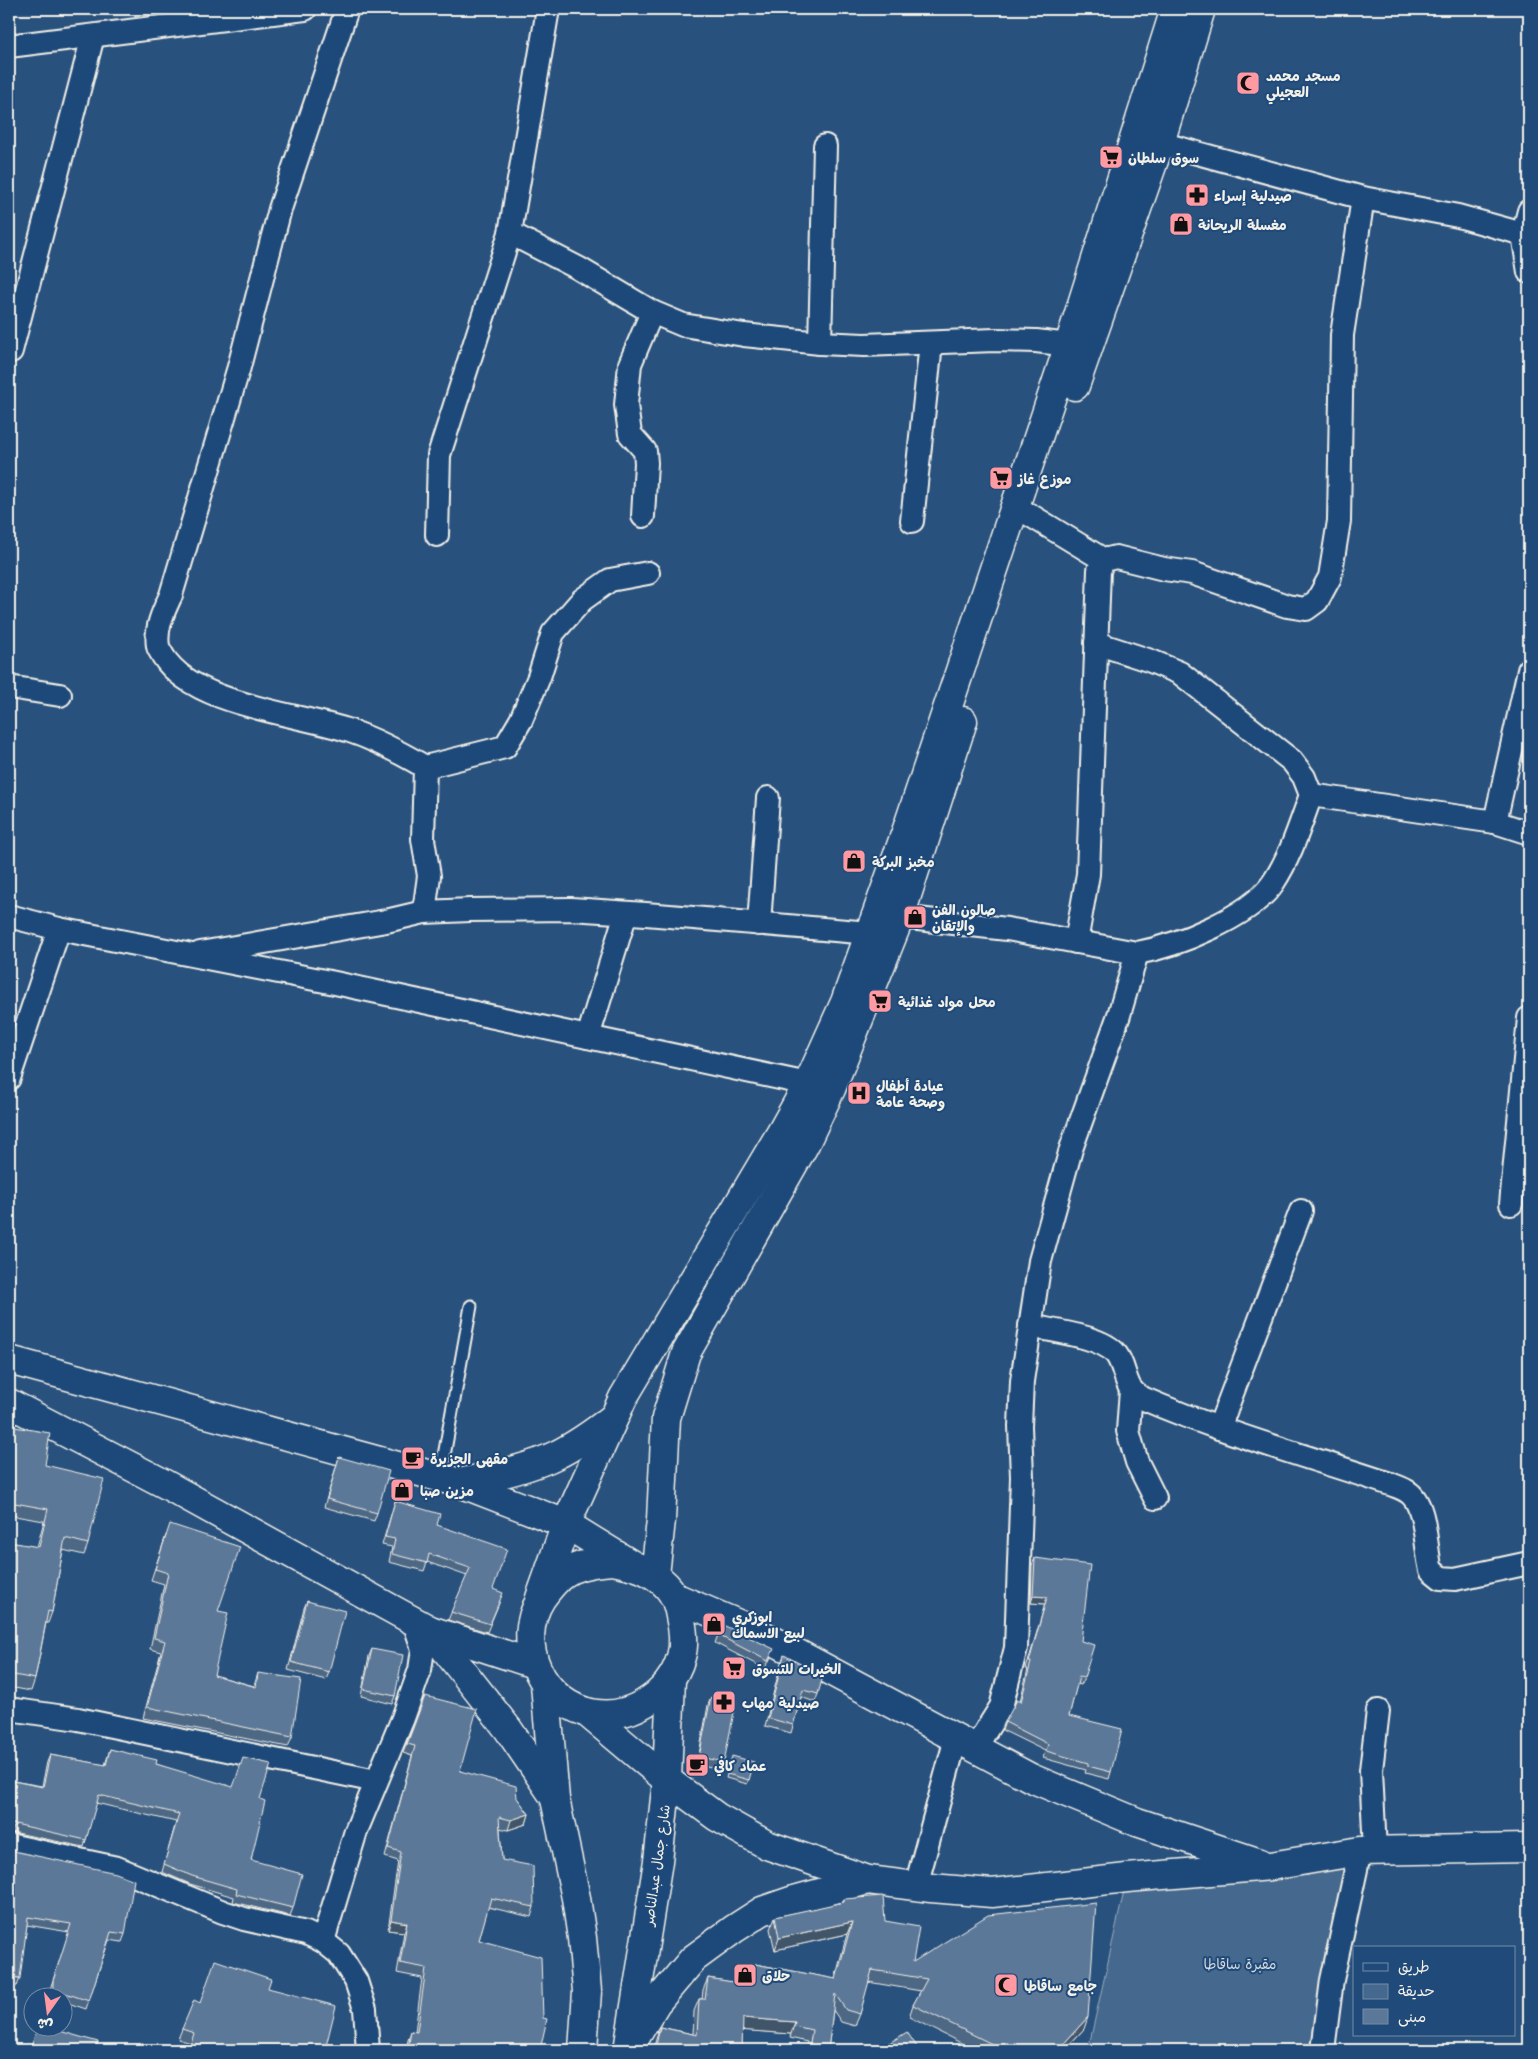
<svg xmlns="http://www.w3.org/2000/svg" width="1538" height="2059" font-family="Mali,'Playpen Sans Arabic',sans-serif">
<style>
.green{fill:#45688e;stroke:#9cacbb}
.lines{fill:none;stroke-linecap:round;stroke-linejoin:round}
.lane-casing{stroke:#f4f1e8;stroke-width:15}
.street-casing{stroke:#f4f1e8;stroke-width:26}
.secondary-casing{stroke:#f4f1e8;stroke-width:31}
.lane{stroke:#1f4a7a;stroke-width:11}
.street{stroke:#1f4a7a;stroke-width:22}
.secondary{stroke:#1f4a7a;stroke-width:28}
.wall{fill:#4e6784;stroke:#f4f1e8}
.shaded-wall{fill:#40546b;stroke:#f4f1e8}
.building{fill:#5b7899;stroke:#f4f1e8}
.labels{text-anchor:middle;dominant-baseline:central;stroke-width:4;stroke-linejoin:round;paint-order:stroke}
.poi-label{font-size:14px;font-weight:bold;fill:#f4f1e8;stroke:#1f4a7a;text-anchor:start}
.street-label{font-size:14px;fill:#f4f1e8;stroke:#1f4a7a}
.park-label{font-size:14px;fill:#dadcda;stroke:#1f4a7a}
</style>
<rect width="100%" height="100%" fill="#28517e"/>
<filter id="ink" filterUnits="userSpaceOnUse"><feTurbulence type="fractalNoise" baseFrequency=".02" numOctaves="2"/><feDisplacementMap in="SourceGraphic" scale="10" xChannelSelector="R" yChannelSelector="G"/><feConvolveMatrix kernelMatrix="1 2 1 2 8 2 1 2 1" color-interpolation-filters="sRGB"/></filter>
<g filter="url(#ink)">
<path class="green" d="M1354,1865l-43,185h-223l37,-163z"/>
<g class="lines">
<g class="lane-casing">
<path id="lane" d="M440,1478l31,-172"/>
</g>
<g class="street-casing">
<g id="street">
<path d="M347,9l-67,200 -41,158 -68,228c-7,15 -16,33 -13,51 0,3 4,7 5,10 31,50 135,57 187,75 27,9 51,22 75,36l80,-20 16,-27 18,-43 14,-44 29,-33 28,-20 38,-7"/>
<path d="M548,9l-38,224 68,35 74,44 31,13 61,10 76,8 44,2 131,-5 41,1 33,4"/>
<path d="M9,46l296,-37"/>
<path d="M1160,143l203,55 95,18 65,18"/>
<path d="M1529,211l-6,23 6,38"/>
<path d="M820,343l5,-197"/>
<path d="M11,351l82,-315"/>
<path d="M1030,515l74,45"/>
<path d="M643,516l3,-53 -1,-12 -15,-17 -4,-29 4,-41 22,-52"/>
<path d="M912,521l19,-178"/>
<path d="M437,535l2,-80 71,-222"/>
<path d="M9,687l51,8"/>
<path d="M1311,795l184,27 34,11"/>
<path d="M1495,822l34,-152"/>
<path d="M424,912l5,-36 -6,-37 2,-72"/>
<path d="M9,916l50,13 276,54 473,101"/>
<path d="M900,917l107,12 130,24c39,-7 113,-36 136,-70 18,-27 27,-58 38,-88l-7,-18 -12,-16 -112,-88 -29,-12 -55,-18"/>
<path d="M759,924l9,-126"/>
<path d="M1076,942l12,-68 11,-304 5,-10 12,-3 48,12 28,4 95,33 19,3 11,-8 13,-24 9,-56 3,-186 21,-137"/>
<path d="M200,953l186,-32 38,-9 46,-2 101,-1 75,5 224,19"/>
<path d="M588,1037l38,-124"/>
<path d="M9,1078l50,-149"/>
<path d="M1511,1204l18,-186"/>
<path d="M1030,1326c22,5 72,10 86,28 11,14 7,36 26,44 81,35 167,59 251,87 5,2 11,4 15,7 19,12 17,57 23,78l10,8 14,1 74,-16"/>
<path d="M1131,1390l-3,41 9,31 18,36"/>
<path d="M1219,1428l82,-217"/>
<path d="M9,1709l69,10 298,62"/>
<path d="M975,1748l26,-41 15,-59 6,-171 -2,-51 2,-45 18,-120 31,-112 48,-134 18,-62"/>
<path d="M9,1845l108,23 106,44 21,7 62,14 17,8 16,13 17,27 9,28 3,41"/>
<path d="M1375,1851l-4,-81 7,-59"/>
<path d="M916,1886l40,-148"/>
<path d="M323,1941l33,-110 47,-113 17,-48 3,-21 -10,-30"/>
<path d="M1323,2050l9,-70 28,-129"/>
</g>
</g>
<g class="secondary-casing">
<g id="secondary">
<path d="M1075,386l85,-243 41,-134"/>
<path d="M9,1360l451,123 106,41 68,42"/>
<path d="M9,1403l154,80 267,147 104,34"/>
<path d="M460,1483c31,-7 68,-14 96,-28 21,-10 40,-24 58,-38"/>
<path d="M613,1561c14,3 30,6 42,15 16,11 22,22 25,40 3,13 5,28 1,41 -11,39 -55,66 -95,55 -51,-15 -74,-80 -39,-121 7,-9 15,-18 25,-22 14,-6 27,-7 41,-8z"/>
<path d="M655,1575l6,-55 5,-102 20,-65 119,-209 26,-55 69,-172 63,-196"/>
<path d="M540,1598l26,-74 57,-126 159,-267 26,-47 37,-82 62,-173 162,-484 106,-336"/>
<path d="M677,1598l80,34 274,146 106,44 123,41"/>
<path d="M430,1630l78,99 45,66"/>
<path d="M545,1684l10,115 21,99 6,40 5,53 -4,59"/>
<path d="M586,1712l81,68 50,37 50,28 101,35 63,8 61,5 135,-15 144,-12 89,-15 169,-3"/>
<path d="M635,2038l21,-35 37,-44 41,-30 28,-18 32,-11 74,-20"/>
<path d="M628,2050l30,-189 9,-81 4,-101"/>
</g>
</g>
<use href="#lane" class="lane"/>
<use href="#street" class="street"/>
<use href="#secondary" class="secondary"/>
</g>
<g class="wall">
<path d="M9,1426l36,39 43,79 -4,11 -21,-5 -11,62 -4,11h-2l-11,56 -4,12 -22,-4v-145l28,5 7,-26 -35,-6z"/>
<path d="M339,1457l38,56 -3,8 -50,-14z"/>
<path d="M395,1501l42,24 56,64 7,12 -13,31 -39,-12 19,-44 -40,-14 -3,9 -35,-9 3,-15 -10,-2z"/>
<path d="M166,1535l52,76 -4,64 40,11 4,-13 34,64 -4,10 -145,-29 18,-66 -11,-3 14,-65 -13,-4z"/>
<path d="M1035,1558l46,83 3,37 -3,7 -4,-1 -8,32 42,56 -2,7 -24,-6 1,-3 -43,-12 2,-7 -43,-21 3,-8 15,-21 8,-32h-2l19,-65 -14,-1 1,-38z"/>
<path d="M307,1601l22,71 -3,8 -38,-10 16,-62z"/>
<path d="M718,1635l53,22 -6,12 -50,-26z"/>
<path d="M372,1649l23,47 -3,8 -31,-8 8,-40z"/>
<path d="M784,1655l23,16 11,23 -3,8 -14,-5 -10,36 -26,-7 16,-63z"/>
<path d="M425,1696l35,75 57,27 12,16 -3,10 -18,6 -8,-2 2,32 32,47 -3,10 -43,-10 -9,33 61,110h-134l2,-10 3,-9 4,1 7,-54 -25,-5 7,-41 -16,-2 10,-69 -13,-4 27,-101 -9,-3z"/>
<path d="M711,1697l13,65 -3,8 -24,-5 11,-60z"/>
<path d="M110,1749l46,15 104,35 -9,61 42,48 -3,8 -57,-14 1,-5 -44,-13 -28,-12 14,-50 -80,-19 -12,44 -72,-15h-3v-38l4,-13 29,5 5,-24 3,-7 55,10z"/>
<path d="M731,1760l18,20 -2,4 -21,-6z"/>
<path d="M9,1850l116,84 -3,8 -13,-2 -23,69 -24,-8v-5h-12v-7l19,-57 -42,-7 -10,61 -8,-1z"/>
<path d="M844,1899l41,22 28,41 171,67 -20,21h-89l-66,-33 4,-12 8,-14 -53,-9 -8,32 -5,12 -14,-4 -8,-12 -5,40h-22l1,-8 -17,-4 1,-4 -49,-4v20h-89l3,-11 4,-12 33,7 1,-23 5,-12h3l1,-9 5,-12 41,7 1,-9 5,-12 80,15 12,-45 -72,16 -5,-21 5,-12 68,-14z"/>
<path d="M268,1988l57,62h-136l2,-7 -13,-4 4,-10 18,-27z"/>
</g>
<g class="shaded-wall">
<path d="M1033,1596l14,1 -2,7 -14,-1z"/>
<path d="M529,1814l-3,10 -18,6 3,-10z"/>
<path d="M15,1824l-3,8h-3v-7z"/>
<path d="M391,1920l16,3 -3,9 -16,-2z"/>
<path d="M852,1922l-5,12 -72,16 4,-12z"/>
<path d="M9,1977l11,1 -3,8 -8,-1z"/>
<path d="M1088,2017l-4,12 -20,21h-6z"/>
<path d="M743,2018l52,4 -4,12 -53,-4z"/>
</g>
<g class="building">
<path d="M9,1426l41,7 -5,32 59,14 -16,65 -23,-6 -13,74 -4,-1 -13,68 -26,-5v-132l30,5 9,-38 -39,-7z"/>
<path d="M339,1457l50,14 -12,42 -50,-14z"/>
<path d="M395,1501l45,13 -3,11 70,24 -14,40 10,4 -13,31 -39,-12 19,-44 -41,-14 -2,9 -35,-9 3,-15 -10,-2z"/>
<path d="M170,1524l70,23 -22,64 10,2 -14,62 42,12 2,-14 43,6 -9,58 -145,-30 18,-66 -11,-3 14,-65 -13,-4z"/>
<path d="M1035,1558l55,7 -9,76 13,4 -10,33 -5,-1 -10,39 53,13 -11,43 -23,-6v-3l-42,-12 2,-7 -43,-22 12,-22 4,2 10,-40h-2l18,-65 -14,-1z"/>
<path d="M307,1601l38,10 -16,61 -38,-10z"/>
<path d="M723,1625l51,24 -6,12 -50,-26z"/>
<path d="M372,1649l31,6 -8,41 -32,-7z"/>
<path d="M784,1655l24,13 -1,3 16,5 -5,18 -15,-4 -10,35 -25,-7z"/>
<path d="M425,1696l52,13 -17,62 56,15 1,12 12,16 -18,6 -12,-3 3,43 31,6 1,41 -43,-9 -12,42 62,17 2,61 4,1 -7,31h-132l3,-19 6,1 9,-64 -26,-5 7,-40 -16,-3 10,-68 -13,-4 27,-102 -8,-2z"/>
<path d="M711,1697l25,5 -12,60 -25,-5z"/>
<path d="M110,1749l47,11 -1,4 77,23 10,-29 28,6 -11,35 5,2 -14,59 51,14 -9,34 -57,-14 1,-5 -45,-13 -28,-12 15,-50 -80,-19 -13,45 -71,-16 -6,1v-24l4,-20 30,6 7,-32 56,10z"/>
<path d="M732,1756l22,6 -5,18 -22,-6z"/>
<path d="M9,1850l107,23 18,7 -9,54 -14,-2 -22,69 -36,-12v-8l18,-57 -43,-7 -8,61 -11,-1z"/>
<path d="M883,1896l2,25 34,6 -6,35 75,-47 108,-12 -8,114 -30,33h-54l-91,-45 14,-26 -55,-9 -12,44 -14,-4 -11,-16 -7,56h-19l3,-20 -18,-4 1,-4 -52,-4 -1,32h-87l5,-23 37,8 2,-36h6l3,-21 43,7 4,-21 81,15 16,-57 -73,16 -4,-21 69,-15v-3z"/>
<path d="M215,1960l56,19 -3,9 68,18 -11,44h-136l5,-17 -12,-4 12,-29 6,3z"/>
<path d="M38,2026h4l56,16 -2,8h-66z"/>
<path d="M907,2032l12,18h-41z"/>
</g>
</g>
<defs>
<g id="mosque-square" transform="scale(1.25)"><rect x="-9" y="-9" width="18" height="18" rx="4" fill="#ff9aa2" stroke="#1f4a7a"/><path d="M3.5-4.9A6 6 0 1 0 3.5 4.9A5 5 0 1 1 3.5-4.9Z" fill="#111"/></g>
<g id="supermarket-square" transform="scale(1.25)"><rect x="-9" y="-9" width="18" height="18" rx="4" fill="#ff9aa2" stroke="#1f4a7a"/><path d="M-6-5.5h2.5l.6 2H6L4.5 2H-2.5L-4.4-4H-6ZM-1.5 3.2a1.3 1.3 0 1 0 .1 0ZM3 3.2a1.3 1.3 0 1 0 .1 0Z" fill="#111"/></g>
<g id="pharmacy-square" transform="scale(1.25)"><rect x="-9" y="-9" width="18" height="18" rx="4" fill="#ff9aa2" stroke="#1f4a7a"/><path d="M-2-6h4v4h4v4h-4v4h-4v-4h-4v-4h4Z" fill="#111"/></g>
<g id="shop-square" transform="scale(1.25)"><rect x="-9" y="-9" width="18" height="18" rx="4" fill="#ff9aa2" stroke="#1f4a7a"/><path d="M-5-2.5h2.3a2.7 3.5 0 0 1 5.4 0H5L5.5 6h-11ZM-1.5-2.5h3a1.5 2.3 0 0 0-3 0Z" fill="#111"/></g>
<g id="hospital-square" transform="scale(1.25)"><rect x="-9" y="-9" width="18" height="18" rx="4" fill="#ff9aa2" stroke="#1f4a7a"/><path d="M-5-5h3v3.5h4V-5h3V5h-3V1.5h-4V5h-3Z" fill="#111"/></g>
<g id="cafe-square" transform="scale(1.25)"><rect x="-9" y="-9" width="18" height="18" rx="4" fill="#ff9aa2" stroke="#1f4a7a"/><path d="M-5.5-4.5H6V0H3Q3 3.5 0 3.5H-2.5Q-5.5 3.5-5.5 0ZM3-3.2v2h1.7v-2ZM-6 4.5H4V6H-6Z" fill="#111"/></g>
</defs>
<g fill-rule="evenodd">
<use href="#mosque-square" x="1248" y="83"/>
<use href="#supermarket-square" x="1111" y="157"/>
<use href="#pharmacy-square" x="1197" y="195"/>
<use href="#shop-square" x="1181" y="224"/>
<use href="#supermarket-square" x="1001" y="478"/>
<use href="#shop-square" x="854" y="861"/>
<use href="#shop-square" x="915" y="917"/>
<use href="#supermarket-square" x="880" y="1001"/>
<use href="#hospital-square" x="859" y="1093"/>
<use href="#cafe-square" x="413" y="1458"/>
<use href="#shop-square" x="402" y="1490"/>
<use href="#shop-square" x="714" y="1624"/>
<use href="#supermarket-square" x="734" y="1668"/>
<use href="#pharmacy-square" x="724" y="1702"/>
<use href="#cafe-square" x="697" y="1765"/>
<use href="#shop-square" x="745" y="1975"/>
<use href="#mosque-square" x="1006" y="1985"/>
</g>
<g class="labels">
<g class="poi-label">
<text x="1266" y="75">مسجد محمد<tspan x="1266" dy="16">العجيلي</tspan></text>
<text x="1128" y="157">سوق سلطان</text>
<text x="1214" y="195">صيدلية إسراء</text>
<text x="1198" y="224">مغسلة الريحانة</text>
<text x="1018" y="478">موزع غاز</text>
<text x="872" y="861">مخبز البركة</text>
<text x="932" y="909">صالون الفن<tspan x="932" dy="16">والإتقان</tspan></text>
<text x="898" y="1001">محل مواد غذائية</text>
<text x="876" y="1085">عيادة أطفال<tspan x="876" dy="16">وصحة عامة</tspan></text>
<text x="430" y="1458">مقهى الجزيرة</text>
<text x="420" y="1490">مزين صبا</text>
<text x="732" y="1616">ابوزكري<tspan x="732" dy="16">لبيع اﻻسماك</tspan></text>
<text x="752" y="1668">الخيرات للتسوق</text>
<text x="742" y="1702">صيدلية مهاب</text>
<text x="714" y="1765">عماد كافي</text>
<text x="762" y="1975">حلاق</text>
<text x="1024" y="1985">جامع ساقاطا</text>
</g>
<g class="street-label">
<text transform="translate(656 1865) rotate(-82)">شارع جمال عبدالناصر</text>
</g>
<g class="park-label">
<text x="1240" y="1963">مقبرة ساقاطا</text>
</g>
</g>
<rect width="1538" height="2059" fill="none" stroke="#1f4a7a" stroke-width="30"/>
<rect x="15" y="15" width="1508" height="2029" fill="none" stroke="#f4f1e8" stroke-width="2" filter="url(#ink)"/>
<rect x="1353" y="1946" width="162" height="90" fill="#1f4a7a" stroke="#748da6"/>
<rect x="1363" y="1963" width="25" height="8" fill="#1f4a7a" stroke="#748da6"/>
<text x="1398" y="1972" font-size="15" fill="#f4f1e8">طريق</text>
<rect x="1363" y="1984" width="25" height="15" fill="#45688e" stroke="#748da6"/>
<text x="1398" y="1996" font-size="15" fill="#f4f1e8">حديقة</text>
<rect x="1363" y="2009" width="25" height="15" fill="#5b7899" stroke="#748da6"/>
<text x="1398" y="2022" font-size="15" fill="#f4f1e8">مبنى</text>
<g transform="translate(48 2012) rotate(194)"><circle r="24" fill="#1f4a7a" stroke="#748da6"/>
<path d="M0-4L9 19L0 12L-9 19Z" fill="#ff9aa2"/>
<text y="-8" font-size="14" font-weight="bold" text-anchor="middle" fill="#f4f1e8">ش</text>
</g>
</svg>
